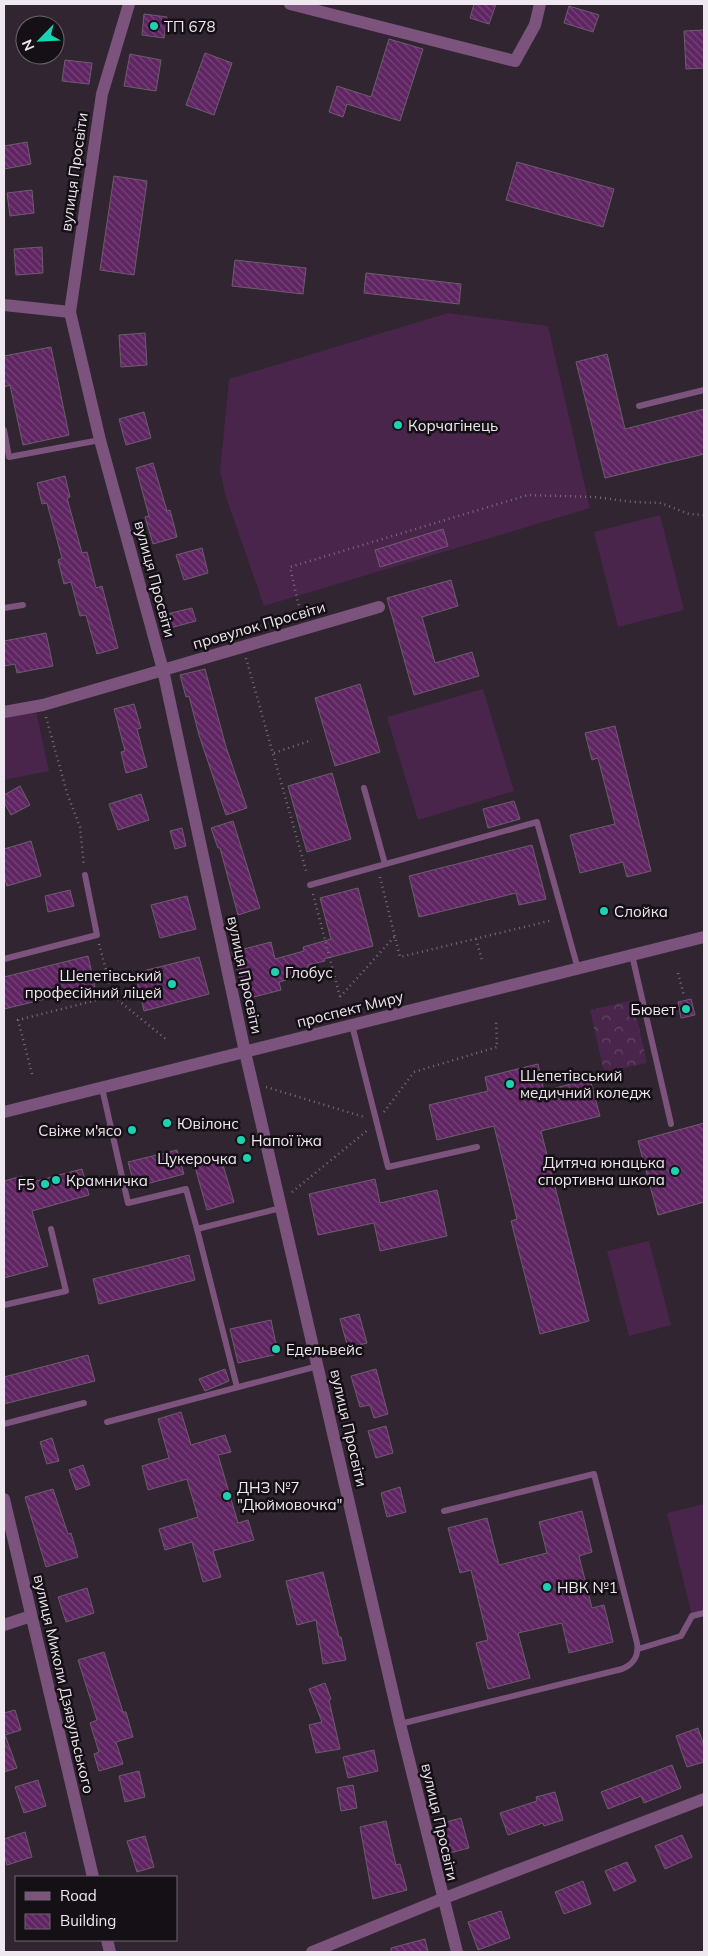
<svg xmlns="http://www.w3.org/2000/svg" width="708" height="1956" font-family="Mulish,sans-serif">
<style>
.park{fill:url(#park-crowns)}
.garden{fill:#49254b}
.building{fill:url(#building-back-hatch);stroke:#6c5e6c}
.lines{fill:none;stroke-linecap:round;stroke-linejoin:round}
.path{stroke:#796f79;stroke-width:2.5;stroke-dasharray:1 4;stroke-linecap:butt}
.lane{stroke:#7c537d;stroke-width:6}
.street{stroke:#7c537d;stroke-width:12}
.poi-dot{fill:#15d5b3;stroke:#151015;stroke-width:2}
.labels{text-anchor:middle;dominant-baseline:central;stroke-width:5;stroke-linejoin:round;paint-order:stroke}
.poi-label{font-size:15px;fill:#f0e8f0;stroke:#151015;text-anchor:start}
.street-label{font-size:15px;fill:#f0e8f0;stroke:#151015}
</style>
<defs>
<pattern id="park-crowns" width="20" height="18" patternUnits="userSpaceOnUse" patternTransform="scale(1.25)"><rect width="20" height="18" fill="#49254b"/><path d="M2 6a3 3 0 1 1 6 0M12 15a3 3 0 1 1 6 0" fill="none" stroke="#644565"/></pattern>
<pattern id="building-back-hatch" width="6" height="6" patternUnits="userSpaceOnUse" patternTransform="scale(1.25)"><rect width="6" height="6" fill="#5f2462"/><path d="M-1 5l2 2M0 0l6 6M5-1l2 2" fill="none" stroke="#764479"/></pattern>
</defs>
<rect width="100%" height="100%" fill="#302531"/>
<path class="park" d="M633,1000l14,63 -43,9 -14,-62z"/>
<g class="garden">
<path d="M448,313l100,13 42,182 -326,98 -39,-112 -5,-23 9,-92z"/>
<path d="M660,515l24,95 -66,17 -24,-95z"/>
<path d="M483,689l31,102 -96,29 -31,-103z"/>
<path d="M36,711l13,60 -45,9v-64z"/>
<path d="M649,1241l22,84 -42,11 -22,-85z"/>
<path d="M704,1504v109l-12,3 -25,-103z"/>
</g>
<g class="building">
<path d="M474,4h22l-7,20 -19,-6z"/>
<path d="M569,6l30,9 -6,17 -29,-9z"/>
<path d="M144,14l23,3 -3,21 -22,-3z"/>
<path d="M704,30v38l-18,1 -2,-38z"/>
<path d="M389,39l34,10 -23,72 -53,-17 -4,13 -14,-5 8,-26 34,11z"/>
<path d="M205,53l27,10 -18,52 -28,-10z"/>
<path d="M130,54l31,6 -5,31 -32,-5z"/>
<path d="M65,60l27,3 -3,21 -27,-3z"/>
<path d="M27,142l4,22 -27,5v-23z"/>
<path d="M517,162l97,27 -11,38 -97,-27z"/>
<path d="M114,176l33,5 -13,94 -34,-5z"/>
<path d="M32,190l2,23 -24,3 -3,-23z"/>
<path d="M42,247l1,26 -27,2 -2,-26z"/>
<path d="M235,260l71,8 -3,26 -71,-8z"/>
<path d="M366,273l95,11 -2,20 -95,-11z"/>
<path d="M145,333l2,32 -26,2 -2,-32z"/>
<path d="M51,347l18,88 -46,10 -13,-60 -6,2v-31z"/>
<path d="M607,354l18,75 79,-20v45l-99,24 -29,-116z"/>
<path d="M144,412l7,26 -25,7 -7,-26z"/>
<path d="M153,463l14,48 3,-1 7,27 -24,7 -8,-27 4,-1 -13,-48z"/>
<path d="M65,476l5,21 -3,1 15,55 5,-1 9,36 6,-2 16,62 -21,6 -11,-39 -6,1 -9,-34 -7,2 -6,-24 4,-2 -15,-55 -5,1 -5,-21z"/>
<path d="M443,529l5,17 -68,21 -5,-17z"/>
<path d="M202,548l6,25 -24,7 -8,-25z"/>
<path d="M451,580l7,26 -36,11 13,46 37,-11 7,24 -65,19 -27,-97z"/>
<path d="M192,608l4,13 -26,7 -3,-14z"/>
<path d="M46,633l7,33 -36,7 -2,-9 -11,2v-25z"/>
<path d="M205,669l21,78 21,61 -21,7 -27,-80 -10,-39 -3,1 -6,-22z"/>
<path d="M360,684l20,68 -45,14 -20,-68z"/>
<path d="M134,704l7,24 -4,1 10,38 -21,6 -5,-21 4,-1 -11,-42z"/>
<path d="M615,726l36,145 -24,6 -4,-15 -43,11 -10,-38 45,-11 -17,-66 -6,2 -7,-27z"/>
<path d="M332,773l19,66 -44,13 -19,-66z"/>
<path d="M20,786l10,19 -19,10 -7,-13v-7z"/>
<path d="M141,794l8,26 -31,10 -9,-26z"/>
<path d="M514,801l6,18 -32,9 -5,-19z"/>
<path d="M233,821l27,87 -22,7 -18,-67h-2l-7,-20z"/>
<path d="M182,828l4,18 -11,3 -5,-18z"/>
<path d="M31,841l10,35 -34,10 -3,-11v-26z"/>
<path d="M532,845l14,54 -27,6 -3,-12 -97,24 -10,-41z"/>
<path d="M358,888l15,58 -49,13 1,2 -17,4 2,9 -31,8 2,8 -35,9 -14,-47 39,-10 4,17 29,-8 -1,-4 28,-8 -11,-41z"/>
<path d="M70,890l4,16 -26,6 -3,-16z"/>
<path d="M187,896l9,33 -36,9 -9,-33z"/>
<path d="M88,956l7,31 -91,22v-32z"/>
<path d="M199,957l10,37 -65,17 -9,-38z"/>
<path d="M691,999l4,16 -14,3 -3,-16z"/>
<path d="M538,1064l6,27 46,-12 10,37 -59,15 48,190 -49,13 -29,-113 6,-2 -23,-93 -57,14 -8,-35 59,-14 -3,-14z"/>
<path d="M704,1123v79l-46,13 -20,-74z"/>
<path d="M177,1150l7,24 -49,13 -7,-25z"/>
<path d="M220,1155l14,47 -27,8 -13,-47z"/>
<path d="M82,1169l7,26 -57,16 16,55 -44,12v-97l18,-5 3,8z"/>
<path d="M375,1179l5,24 57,-13 10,46 -67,15 -6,-28 -56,12 -9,-41z"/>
<path d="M189,1255l6,25 -96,24 -6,-25z"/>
<path d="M359,1314l8,29 -19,5 -8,-29z"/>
<path d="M271,1320l7,34 -40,9 -8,-34z"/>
<path d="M88,1355l7,26 -91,23v-27z"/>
<path d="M225,1369l4,12 -24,10 -6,-12z"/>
<path d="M376,1369l12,45 -14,4 -4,-13 -10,2 -9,-31z"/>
<path d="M181,1412l10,33 34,-10 6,17 -13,3 20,68 10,-3 6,20 -41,11 8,26 -18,5 -11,-40 -27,8 -6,-21 39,-12 -11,-38 -39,11 -6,-24 27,-8 -11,-39z"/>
<path d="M386,1426l7,27 -17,5 -8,-27z"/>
<path d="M52,1438l7,23 -12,3 -7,-22z"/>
<path d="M83,1465l7,20 -14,5 -7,-20z"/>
<path d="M400,1487l6,25 -19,5 -6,-24z"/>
<path d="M53,1489l15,45 3,-1 7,24 -32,10 -21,-70z"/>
<path d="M582,1511l10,41 -13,4 13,52 12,-3 9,37 -44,11 -7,-30 -44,10 12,45 -42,11 -12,-46 12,-3 -17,-70 -11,3 -12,-45 39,-10 12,47 48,-12 -8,-31z"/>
<path d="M323,1572l16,65h2l5,23 -23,4 -7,-44 -19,5 -11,-44z"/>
<path d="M87,1588l7,25 -28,9 -8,-25z"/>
<path d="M104,1652l19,60h3l7,25 -17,5 7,22 -24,7 -5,-17 5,-2 -9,-29 7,-3 -19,-60z"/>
<path d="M325,1683l6,16 -2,1 11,49 -24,4 -7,-28 13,-3 -13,-33z"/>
<path d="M15,1710l6,20 -16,5 12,33 -13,4v-59z"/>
<path d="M698,1728l6,18v16l-17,5 -11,-31z"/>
<path d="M374,1750l4,21 -30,7 -5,-21z"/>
<path d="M672,1765l9,23 -37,15 -3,-7 -33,13 -7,-17z"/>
<path d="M139,1771l6,26 -20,5 -6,-26z"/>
<path d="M38,1780l8,26 -22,7 -9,-26z"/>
<path d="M353,1785l4,23 -16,3 -4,-23z"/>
<path d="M555,1792l8,28 -19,6 -1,-3 -35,12 -8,-22 37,-12 -1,-4z"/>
<path d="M461,1818l8,30 -23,6 -7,-30z"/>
<path d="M386,1821l10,44 4,-1 7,26 -34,9 -13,-72z"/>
<path d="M25,1832l7,25 -25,8 -3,-10v-16z"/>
<path d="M682,1835l10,22 -27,12 -10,-23z"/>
<path d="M145,1836l9,31 -17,5 -10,-31z"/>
<path d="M627,1862l9,19 -22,10 -9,-20z"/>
<path d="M583,1881l8,23 -27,10 -9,-22z"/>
<path d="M501,1911l9,27 -32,12 -10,-28z"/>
<path d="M425,1939l3,13h-37v-4z"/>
</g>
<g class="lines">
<g class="path">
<path d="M301,615l-11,-48 238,-72 67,2 38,5 28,1 28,11 15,1"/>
<path d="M246,658l61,216"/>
<path d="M46,717l21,76 13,34 4,39"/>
<path d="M274,753l38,-13"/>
<path d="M380,877l20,80 153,-37"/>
<path d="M313,894l27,103"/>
<path d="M476,939l6,21"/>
<path d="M99,944l14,52 54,44"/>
<path d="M678,973l6,23"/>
<path d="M340,997l55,-61"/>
<path d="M32,1074l-14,-54 95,-24"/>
<path d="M266,1087l98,30"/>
<path d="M384,1112l30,-40 83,-25 -1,-27"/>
<path d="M292,1192l77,-63"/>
</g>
<g class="lane">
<path d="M639,406l65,-16"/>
<path d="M4,430l5,27 91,-17"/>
<path d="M4,608l19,-3"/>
<path d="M364,788l21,76"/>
<path d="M310,885l227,-63 41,147"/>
<path d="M632,955l39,169"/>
<path d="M4,959l93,-24 -12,-60"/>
<path d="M352,1025l36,142 89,-20"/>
<path d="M102,1088l26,115 58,-14 11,40 84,-21"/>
<path d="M197,1229l40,158"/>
<path d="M4,1305l62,-14 -15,-62"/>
<path d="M107,1422l211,-56"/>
<path d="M4,1424l80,-21"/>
<path d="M638,1649l43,-13 11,-20 12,-3"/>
<path d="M400,1724l222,-55c12,-5 17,-13 15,-26l-43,-169 -150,37"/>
</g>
<g class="street">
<path d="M129,4l-27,90 -32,218 30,128 63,230 82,382 155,672 57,228"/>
<path d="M290,4l225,57 20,-36 5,-21"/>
<path d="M4,305l66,7"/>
<path d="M4,712l39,-7 336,-98"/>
<path d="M4,1112l700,-175"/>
<path d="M4,1499l89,378"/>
<path d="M4,1625l27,-9"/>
<path d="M107,1940l3,12"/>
<path d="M312,1952l130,-53 262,-100"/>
</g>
</g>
<g class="poi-dot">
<circle cx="154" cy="26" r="5"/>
<circle cx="398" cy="425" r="5"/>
<circle cx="604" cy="911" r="5"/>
<circle cx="275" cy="972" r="5"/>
<circle cx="172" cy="984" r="5"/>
<circle cx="686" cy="1009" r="5"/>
<circle cx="510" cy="1084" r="5"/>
<circle cx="167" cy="1123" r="5"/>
<circle cx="132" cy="1130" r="5"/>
<circle cx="241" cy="1140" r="5"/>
<circle cx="247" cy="1158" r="5"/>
<circle cx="675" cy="1171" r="5"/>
<circle cx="56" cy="1180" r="5"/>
<circle cx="45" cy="1184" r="5"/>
<circle cx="276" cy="1349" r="5"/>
<circle cx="227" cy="1496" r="5"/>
<circle cx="547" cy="1587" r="5"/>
</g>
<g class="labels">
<g class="poi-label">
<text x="164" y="26">ТП 678</text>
<text x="408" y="425">Корчагінець</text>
<text x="614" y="911">Слойка</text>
<text x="285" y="972">Глобус</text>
<text x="162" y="975" text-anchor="end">Шепетівський<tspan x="162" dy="17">професійний ліцей</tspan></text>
<text x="676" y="1009" text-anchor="end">Бювет</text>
<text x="520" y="1075">Шепетівський<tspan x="520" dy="17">медичний коледж</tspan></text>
<text x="177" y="1123">Ювілонс</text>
<text x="122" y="1130" text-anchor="end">Свіже м'ясо</text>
<text x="251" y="1140">Напої їжа</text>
<text x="237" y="1158" text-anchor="end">Цукерочка</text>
<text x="665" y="1162" text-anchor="end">Дитяча юнацька<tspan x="665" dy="17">спортивна школа</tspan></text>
<text x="66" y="1180">Крамничка</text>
<text x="35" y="1184" text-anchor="end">F5</text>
<text x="286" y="1349">Едельвейс</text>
<text x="237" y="1487">ДНЗ №7<tspan x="237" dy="17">"Дюймовочка"</tspan></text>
<text x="557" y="1587">НВК №1</text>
</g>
<g class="street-label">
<text transform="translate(74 172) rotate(-82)">вулиця Просвіти</text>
<text transform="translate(155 579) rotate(75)">вулиця Просвіти</text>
<text transform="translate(259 625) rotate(-16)">провулок Просвіти</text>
<text transform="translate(245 975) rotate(78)">вулиця Просвіти</text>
<text transform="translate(350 1009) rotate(-14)">проспект Миру</text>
<text transform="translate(349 1428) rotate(77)">вулиця Просвіти</text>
<text transform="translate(64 1684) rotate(77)">вулиця Миколи Дзявульського</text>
<text transform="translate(440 1822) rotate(77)">вулиця Просвіти</text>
</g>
</g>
<rect width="708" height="1956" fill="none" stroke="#f0e8f0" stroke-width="10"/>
<rect x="15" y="1876" width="162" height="65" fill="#151015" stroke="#6d666d"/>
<rect x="25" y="1892" width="25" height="8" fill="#7c537d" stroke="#6d666d"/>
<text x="60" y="1901" font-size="15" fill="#f0e8f0">Road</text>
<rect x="25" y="1914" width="25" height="15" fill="url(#building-back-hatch)" stroke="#6d666d"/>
<text x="60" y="1926" font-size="15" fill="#f0e8f0">Building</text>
<g transform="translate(40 40) rotate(246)"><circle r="24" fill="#151015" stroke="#6d666d"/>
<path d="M0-4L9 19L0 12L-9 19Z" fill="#15d5b3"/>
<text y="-8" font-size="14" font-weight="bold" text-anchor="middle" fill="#f0e8f0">N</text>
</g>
</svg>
